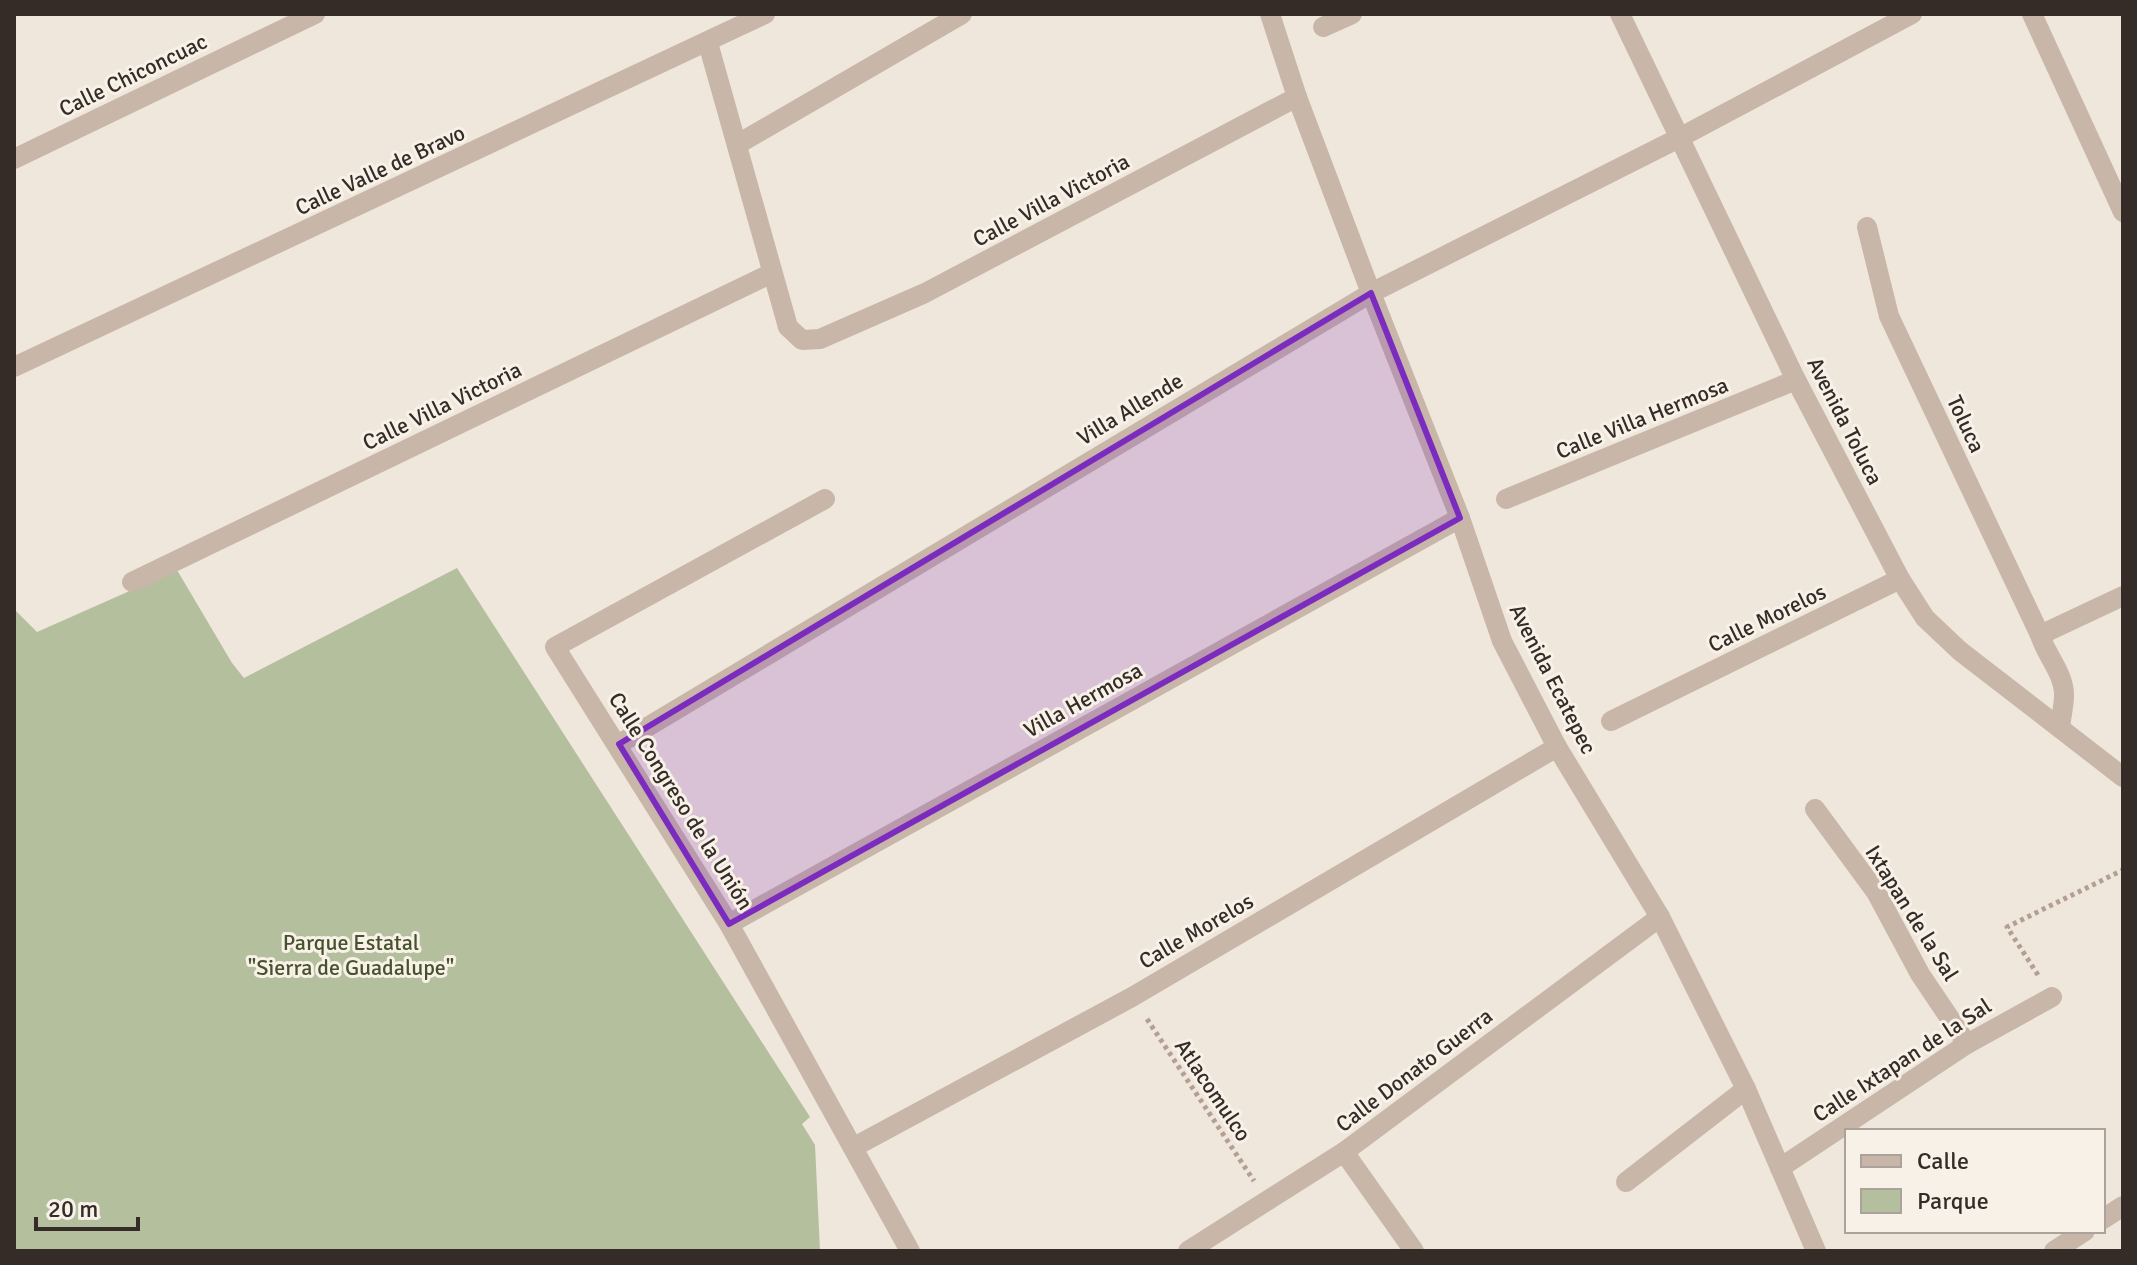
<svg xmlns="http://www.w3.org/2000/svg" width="2137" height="1265" font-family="Signika,sans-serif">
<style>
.green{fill:#b4bf9d}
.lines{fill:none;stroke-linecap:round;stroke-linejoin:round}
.path{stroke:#b4a093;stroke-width:5;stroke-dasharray:4 4;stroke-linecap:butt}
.minor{stroke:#c8b6a9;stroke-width:20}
.tertiary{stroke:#c8b6a9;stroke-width:20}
.marked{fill:#7b2cbf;fill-opacity:0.2;stroke:#7b2cbf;stroke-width:6;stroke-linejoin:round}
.labels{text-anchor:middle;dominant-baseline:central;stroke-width:6;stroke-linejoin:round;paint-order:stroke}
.street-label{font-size:22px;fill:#352c28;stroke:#f8f1e8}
.park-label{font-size:22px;fill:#46522e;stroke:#f8f1e8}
</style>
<rect width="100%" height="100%" fill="#f0e7dc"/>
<path class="green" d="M457,568l353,549 -8,7 13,21 5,106h-806v-642l23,23 140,-62 55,93 12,15z"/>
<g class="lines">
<g class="path">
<path d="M2038,975l-31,-48 116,-57"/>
<path d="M1147,1019l107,162"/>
</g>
<g class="minor">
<path d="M1270,14l27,83 74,196 89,225 42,123 55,106 103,170 86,172 70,162"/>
<path d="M2032,14l91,198"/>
<path d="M1323,27l29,-13"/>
<path d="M708,43l80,284 14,13 18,-1 105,-46 372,-196"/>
<path d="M738,144l224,-130"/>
<path d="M14,159l301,-145"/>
<path d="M1867,227l22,89 151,319c6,20 24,38 24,60 0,11 -3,22 -4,33"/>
<path d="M14,367l751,-353"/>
<path d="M825,499l-270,148 174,277 181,327"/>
<path d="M1506,499l290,-119"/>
<path d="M132,582l640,-309"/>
<path d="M2040,635l83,-39"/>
<path d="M1611,721l289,-142"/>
<path d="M619,744l752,-451 308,-155 233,-124"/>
<path d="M1815,809l61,83 44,82 47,70"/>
<path d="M729,924l731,-406"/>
<path d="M854,1147l278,-150 425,-250"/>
<path d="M1344,1152l70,99"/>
<path d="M1780,1168l187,-124 85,-47"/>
<path d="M1626,1182l120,-93"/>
<path d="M2103,1219l20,-13"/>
<path d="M1188,1251l156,-99 316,-235"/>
<path d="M2054,1251l31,-20"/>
</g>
<path class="tertiary" d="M1620,14l176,366 104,199 25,39 35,33 163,126"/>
</g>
<path class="marked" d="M1371,293l89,225 -731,406 -110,-180z"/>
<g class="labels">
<g class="street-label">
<text transform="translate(133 75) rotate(-26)">Calle Chiconcuac</text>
<text transform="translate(380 170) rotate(-25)">Calle Valle de Bravo</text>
<text transform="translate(1051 200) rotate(-28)">Calle Villa Victoria</text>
<text transform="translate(442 406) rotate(-26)">Calle Villa Victoria</text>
<text transform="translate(1130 409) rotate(-31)">Villa Allende</text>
<text transform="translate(1642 418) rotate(-22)">Calle Villa Hermosa</text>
<text transform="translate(1845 421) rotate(63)">Avenida Toluca</text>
<text transform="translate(1966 424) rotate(65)">Toluca</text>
<text transform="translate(1767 618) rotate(-26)">Calle Morelos</text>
<text transform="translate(1553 679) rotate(63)">Avenida Ecatepec</text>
<text transform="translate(1083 700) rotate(-29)">Villa Hermosa</text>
<text transform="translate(681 801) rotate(58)">Calle Congreso de la Unión</text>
<text transform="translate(1912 913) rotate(58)">Ixtapan de la Sal</text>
<text transform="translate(1196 931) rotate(-30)">Calle Morelos</text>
<text transform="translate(1902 1060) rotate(-33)">Calle Ixtapan de la Sal</text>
<text transform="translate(1414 1070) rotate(-37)">Calle Donato Guerra</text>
<text transform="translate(1213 1090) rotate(56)">Atlacomulco</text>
</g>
<g class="park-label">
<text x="351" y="942">Parque Estatal<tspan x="351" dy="25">"Sierra de Guadalupe"</tspan></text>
</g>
</g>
<rect width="2137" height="1265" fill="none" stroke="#352c28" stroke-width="32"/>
<rect x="1845" y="1129" width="260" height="104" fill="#f8f1e8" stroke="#aaa29b" stroke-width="2"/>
<rect x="1861" y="1155" width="40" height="12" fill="#c8b6a9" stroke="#aaa29b" stroke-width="2"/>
<text x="1917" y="1169" font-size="24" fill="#352c28">Calle</text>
<rect x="1861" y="1189" width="40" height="24" fill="#b4bf9d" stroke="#aaa29b" stroke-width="2"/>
<text x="1917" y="1209" font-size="24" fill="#352c28">Parque</text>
<path d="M36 1217v12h102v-12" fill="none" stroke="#352c28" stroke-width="4"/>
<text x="48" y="1217" font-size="24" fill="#352c28" stroke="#f8f1e8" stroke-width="6" paint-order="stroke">20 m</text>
</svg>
